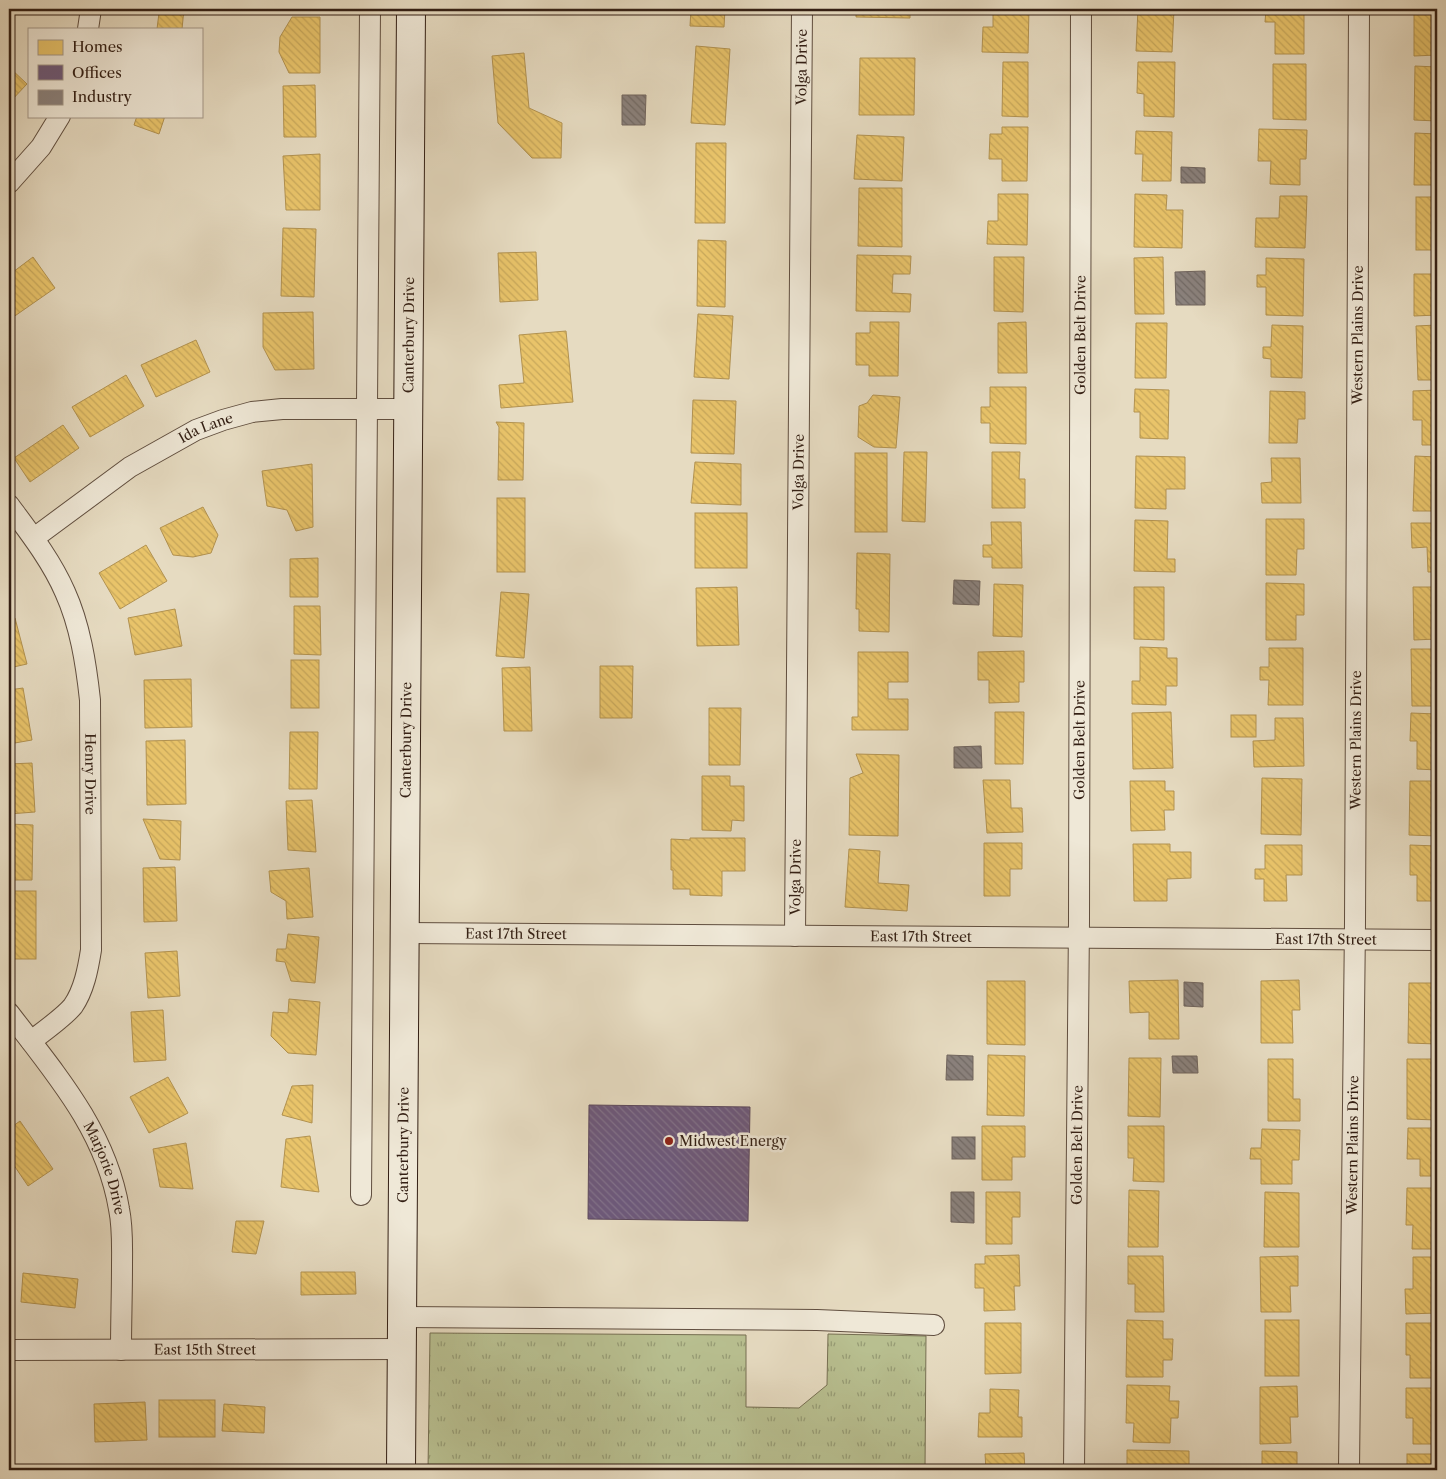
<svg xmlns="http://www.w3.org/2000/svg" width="1446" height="1479" font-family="'Libre Caslon Text',serif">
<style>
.grass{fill:url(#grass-tufts);stroke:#766f52}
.homes{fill:url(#homes-back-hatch);stroke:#b29250}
.offices{fill:url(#offices-back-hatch);stroke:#5c485b}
.industry{fill:url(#industry-back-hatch);stroke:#70645d}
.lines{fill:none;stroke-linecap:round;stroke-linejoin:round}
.minor-casing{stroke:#604e3f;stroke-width:22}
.secondary-casing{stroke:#331f14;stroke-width:30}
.minor{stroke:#efe8d7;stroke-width:20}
.secondary{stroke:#efe8d7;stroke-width:28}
.poi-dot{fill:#8f2418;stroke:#efe8d7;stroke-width:2}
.labels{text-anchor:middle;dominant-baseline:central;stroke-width:5;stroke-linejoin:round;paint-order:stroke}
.street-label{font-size:14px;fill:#331f14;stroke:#efe8d7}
.poi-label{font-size:14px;fill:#331f14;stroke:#efe8d7;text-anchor:start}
</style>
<defs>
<pattern id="grass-tufts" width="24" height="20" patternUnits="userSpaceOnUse" patternTransform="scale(1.25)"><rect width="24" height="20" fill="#b8bf90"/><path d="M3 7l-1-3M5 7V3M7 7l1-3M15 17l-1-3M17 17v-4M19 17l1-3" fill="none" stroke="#969b74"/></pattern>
<pattern id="homes-back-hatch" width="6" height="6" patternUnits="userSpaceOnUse" patternTransform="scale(1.25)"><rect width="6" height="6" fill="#e9c46a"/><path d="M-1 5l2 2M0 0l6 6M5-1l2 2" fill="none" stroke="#c8a85b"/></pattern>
<pattern id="offices-back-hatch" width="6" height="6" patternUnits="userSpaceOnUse" patternTransform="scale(1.25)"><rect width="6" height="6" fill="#6d597a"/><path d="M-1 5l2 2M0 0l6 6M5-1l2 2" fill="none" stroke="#82728a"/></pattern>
<pattern id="industry-back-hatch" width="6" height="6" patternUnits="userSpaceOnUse" patternTransform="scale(1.25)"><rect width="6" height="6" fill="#8a817c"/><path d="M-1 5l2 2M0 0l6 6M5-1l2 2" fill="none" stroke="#716964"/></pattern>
</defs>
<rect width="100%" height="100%" fill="#e6dbc1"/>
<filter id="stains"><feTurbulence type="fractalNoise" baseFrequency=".004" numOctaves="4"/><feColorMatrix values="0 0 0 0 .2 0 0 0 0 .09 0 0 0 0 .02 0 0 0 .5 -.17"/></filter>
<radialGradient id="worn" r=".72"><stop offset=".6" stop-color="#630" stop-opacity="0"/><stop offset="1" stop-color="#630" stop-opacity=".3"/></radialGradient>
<path class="grass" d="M430,1333l316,2v72l53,1 28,-23 1,-51 98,2 -1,134h-497z"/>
<g class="homes">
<path d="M184,9l-2,20h-25l2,-16z"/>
<path d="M691,9h34l-1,18 -34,-1z"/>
<path d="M856,9h54v9l-54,-1z"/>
<path d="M993,9h36l-1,44 -46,-1 1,-25h10z"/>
<path d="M1138,9h36l-2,43 -36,-1z"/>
<path d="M1275,9h29v45h-29v-32h-10l1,-12h9z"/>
<path d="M1414,9h23v46l-23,1z"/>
<path d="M292,17h28v56h-31l-10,-21 1,-15z"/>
<path d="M696,46l34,3 -5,76 -34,-2z"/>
<path d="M524,53l5,55 33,15 -1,35h-29l-34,-35 -6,-67z"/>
<path d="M860,58h55l-1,57h-55z"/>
<path d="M1003,62h25v55l-26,-1z"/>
<path d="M1138,62h37l-1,55 -30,-1v-22l-7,-1z"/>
<path d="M1273,64h33v56l-33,-1z"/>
<path d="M1415,66l22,1v54l-23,-1z"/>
<path d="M9,67l18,17 -18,19z"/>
<path d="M315,85l1,52h-32l-1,-51z"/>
<path d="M137,116h28l-6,18 -25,-9z"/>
<path d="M1002,127h26l-1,54h-25v-22h-13l1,-25h12z"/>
<path d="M1259,129l48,1 -1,29h-6v26l-30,-1 1,-23h-13z"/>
<path d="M1136,131l36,1 -1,49h-29l1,-27h-8z"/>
<path d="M1415,133l22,1v51h-23z"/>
<path d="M857,135l47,2 -2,44 -48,-2z"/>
<path d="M696,143h30l-1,80h-30z"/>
<path d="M320,154v56h-34l-3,-54z"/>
<path d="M859,188h43v59l-44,-1z"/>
<path d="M998,194h30l-1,51 -40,-1 1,-23h10z"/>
<path d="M1135,194l32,1 -1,15h17l-1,38 -48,-1z"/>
<path d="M1280,196h27l-2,52 -50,-1 1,-29h23z"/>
<rect x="1416" y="197" width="21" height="53"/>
<path d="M283,228l33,1 -2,68 -33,-1z"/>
<path d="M698,240l28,1 -1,66 -28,-1z"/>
<path d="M536,252l2,48 -38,2 -2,-49z"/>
<path d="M857,255l54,1 -1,18h-17l-1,19 19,1 -1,18 -54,-1z"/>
<path d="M33,257l22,31 -46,32v-45z"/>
<path d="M994,257h30l-1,55 -29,-1z"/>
<path d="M1163,257l1,57h-29l-1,-56z"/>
<path d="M1266,258l38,1 -1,57 -37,-1v-28h-9v-12h9z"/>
<path d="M1414,274h23v41l-23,1z"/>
<path d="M313,312l1,57 -39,1 -12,-23v-34z"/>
<path d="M698,314l35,2 -4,63 -35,-2z"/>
<path d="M870,322h29l-1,54h-29v-11h-13v-32h14z"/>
<path d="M1026,322l1,51h-29v-50z"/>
<path d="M1136,323h31l-1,55h-31z"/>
<path d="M1272,325l31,1 -1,52 -31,-1v-18l-8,-1v-11h8z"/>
<path d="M1437,325v55h-19l-2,-54z"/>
<path d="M566,331l7,71 -72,6 -2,-23 25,-2 -5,-48z"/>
<path d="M196,340l14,32 -54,25 -15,-32z"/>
<path d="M126,375l18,31 -54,31 -18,-30z"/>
<path d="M990,387h36v57l-36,-1v-20h-9v-16h9z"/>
<path d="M1135,389l34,1 -1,49 -28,-1v-26h-6z"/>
<path d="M1437,390v55h-15v-25h-9v-29z"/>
<path d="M1270,391l35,1v27h-7l-1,24h-28z"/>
<path d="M873,395l27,2 -4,51 -22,-1 -16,-10 1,-31 8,-3z"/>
<path d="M693,400l43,1 -2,53 -43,-1z"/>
<path d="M496,422l28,1 -1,57h-25l1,-53z"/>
<path d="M63,425l16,23 -49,34 -16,-24z"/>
<path d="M904,452h23l-2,70 -23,-1z"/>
<path d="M992,452h28l-1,27h6v29h-33z"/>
<rect x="855" y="453" width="32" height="79"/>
<path d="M1136,456l49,1v32h-19v20l-31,-1z"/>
<path d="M1415,456l22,1v54h-24z"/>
<path d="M1271,458h29l1,45h-39l-1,-20 11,-1z"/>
<path d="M695,462l46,2v41l-50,-2z"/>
<path d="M312,464l1,63 -17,4 -9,-21 -20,-4 -5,-35z"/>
<rect x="497" y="498" width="28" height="74"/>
<path d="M203,507l15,28 -7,18 -18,4 -20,-2 -13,-27z"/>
<rect x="695" y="513" width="52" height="55"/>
<path d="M1266,519h38v30h-7l-1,26h-30z"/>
<path d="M1135,520l33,1 -1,38h8v13l-41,-1z"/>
<path d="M991,522h30l1,46h-30v-11h-9v-12h9z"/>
<path d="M1411,523h26v49h-9l-1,-25 -15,1z"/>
<path d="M146,545l21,36 -47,28 -21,-36z"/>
<path d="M857,553l33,1 -1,78 -30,-1v-22h-3z"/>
<path d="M318,558v39h-28v-38z"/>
<path d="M1266,583l38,1v31h-8v25h-30z"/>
<path d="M994,584l29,1 -1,52 -29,-1z"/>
<path d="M737,587l2,58 -42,1 -1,-58z"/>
<path d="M1134,587h30v53l-30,-1z"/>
<path d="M1413,587h24v52l-23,1z"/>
<path d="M501,592l28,2 -5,64 -28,-2z"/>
<path d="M294,606h26l1,49 -27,-1z"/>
<path d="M175,609l7,37 -47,9 -7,-37z"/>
<path d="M15,618l12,46 -18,4v-46z"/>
<path d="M1140,647l27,1v10h10v28h-11v19l-34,-1v-23h8z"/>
<path d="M1269,648h34v57h-35l1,-25h-9v-13h9z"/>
<path d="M1411,649h26v57h-25z"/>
<path d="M1024,651v31h-5v20l-30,1v-23h-11v-28z"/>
<path d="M858,652h50v30h-20v17h20v31h-56v-13h6z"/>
<rect x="291" y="660" width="28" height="48"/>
<path d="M600,666h33l-1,52h-32z"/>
<path d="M530,667l2,64h-28l-2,-63z"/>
<path d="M191,679l1,48 -47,1 -1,-48z"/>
<path d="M23,688l9,52 -23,4v-54z"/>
<path d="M709,708h32l-1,57h-31z"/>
<path d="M995,712h29l-1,52h-28z"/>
<path d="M1171,712l2,56 -40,1 -1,-56z"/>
<path d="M1411,713l26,1v56l-20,-1v-28h-7z"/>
<rect x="1231" y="715" width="25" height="22"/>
<path d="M1275,718h28l1,48 -50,1 -1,-26 22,-1z"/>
<path d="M290,732h28l-1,57h-28z"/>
<path d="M185,740l1,64 -39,1 -1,-64z"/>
<path d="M856,754l43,1 -1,81 -49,-1 1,-57 13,-5z"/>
<path d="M32,763l3,49 -26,2v-50z"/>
<path d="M702,776h28v10h14v35l-12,-1 -1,11 -29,-1z"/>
<path d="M1262,778l40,1 -1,56 -40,-1z"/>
<path d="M983,780h27l1,28h11l1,24 -36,1z"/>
<path d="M1130,781h35v10h9v19h-10l1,20 -34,1z"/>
<path d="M1410,781h27v55l-28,-1z"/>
<path d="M312,800l4,52 -28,-2 -2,-49z"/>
<path d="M143,819l38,2 -1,39 -20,-1z"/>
<path d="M9,824l24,1 -1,55h-23z"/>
<path d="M690,838h55v33h-23v25l-32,-1v-6h-17v-19h-2v-31l19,1z"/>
<path d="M984,843h38v26h-12v27h-26z"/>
<path d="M1133,844h37v8h21v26l-24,1v22h-33z"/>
<path d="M1265,845h37v30h-16l1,26h-23v-22h-9v-10h10z"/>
<path d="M1410,845l27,1v55h-20v-26h-7z"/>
<path d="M849,849l31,2 -2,32 31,2 -2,26 -62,-4z"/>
<path d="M175,867l2,54 -33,1 -1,-54z"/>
<path d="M309,868l4,49 -26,2 -1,-18 -15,-9 -2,-21z"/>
<rect x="9" y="891" width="27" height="68"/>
<path d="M288,934l31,3 -4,46 -24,-2 -6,-19 -9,-1 1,-12h9z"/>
<path d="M177,951l3,45 -32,2 -3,-45z"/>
<path d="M1178,980l1,59h-30v-27l-19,1 -1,-32z"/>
<path d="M1299,980l1,30h-8l1,33h-32v-62z"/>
<path d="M987,981h38v64l-38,-1z"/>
<path d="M1409,983h28v61l-29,-1z"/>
<path d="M289,999l31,3 -4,53 -28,-2 -17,-17 2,-24 15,1z"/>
<path d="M163,1010l3,50 -32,2 -3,-50z"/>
<path d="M988,1055l37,1 -1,60 -37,-1z"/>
<path d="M1129,1058h32l-1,59 -32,-1z"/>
<path d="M1268,1059h25v40h7v22h-32z"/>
<path d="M1407,1059h30v61l-30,-1z"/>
<path d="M168,1077l20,36 -39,20 -19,-36z"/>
<path d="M313,1085l-1,38 -30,-8 10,-29z"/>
<path d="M20,1121l33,48 -25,17 -19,-28v-29z"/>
<path d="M982,1126h43v31h-13v23h-30z"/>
<path d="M1128,1126h36v56l-31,-1 1,-23h-6z"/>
<path d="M1408,1128h29v48h-17v-17h-13z"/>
<path d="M1262,1129l38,1 -1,30h-7v24h-31v-25h-11l1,-11h10z"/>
<path d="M310,1136l9,56 -38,-5 5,-48z"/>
<path d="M186,1143l7,46 -33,-2 -7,-38z"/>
<path d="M1407,1188h30v61h-25l1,-24h-7z"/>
<path d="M1129,1190l30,1 -1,56h-30z"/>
<path d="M986,1192h34v25h-8v27h-26z"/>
<path d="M1265,1192l34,1v54h-35z"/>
<path d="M236,1221h28l-8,33 -24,-2z"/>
<path d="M1019,1255l1,31h-6l1,24 -31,1v-23h-9v-24h10v-8z"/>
<path d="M1128,1256h35l1,56h-29v-28h-7z"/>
<path d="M1298,1256v30h-8l1,26h-30l-1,-55z"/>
<path d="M1413,1257h24v56l-31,1 -1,-25h8z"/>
<path d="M301,1272h54l1,22 -55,1z"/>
<path d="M23,1273l55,6 -3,29 -54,-6z"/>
<path d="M1127,1320l36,1v18h10l-1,21h-9v17h-37z"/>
<rect x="1265" y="1320" width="34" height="56"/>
<path d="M985,1323h36v50l-36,1z"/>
<path d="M1406,1323h31v55h-27v-23h-4z"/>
<path d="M1127,1385l43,1 -1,15h10l-1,17h-7l-1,25 -37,-1 1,-19h-8z"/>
<path d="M1297,1386l1,31h-8l1,26 -31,1v-57z"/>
<path d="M1406,1388h31v56h-24v-26h-7z"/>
<path d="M990,1389l29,1 -1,27h4v20h-44l1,-24h11z"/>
<rect x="159" y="1400" width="56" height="37"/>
<path d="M145,1402l2,38 -52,2 -1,-38z"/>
<rect x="9" y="1403" width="5" height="37"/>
<path d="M224,1404l41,3 -1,26 -42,-2z"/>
<path d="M1127,1450l62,1v18h-10v1h-52z"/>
<path d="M1262,1451l35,1v18h-35z"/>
<path d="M1024,1453l1,17h-39l-1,-16z"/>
<rect x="1407" y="1454" width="30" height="16"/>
</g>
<path class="offices" d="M589,1105l161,2 -2,114 -160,-2z"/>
<g class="industry">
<path d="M622,95h24l-1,30h-23z"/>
<path d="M1181,167l24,1v15h-24z"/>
<path d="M1205,271v34h-29l-1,-33z"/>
<path d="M954,580l26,1 -1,24 -26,-1z"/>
<path d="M981,746l1,22h-28v-21z"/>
<path d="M1184,982l19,1v24l-19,-1z"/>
<path d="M947,1055l26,1v24h-27z"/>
<path d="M1172,1056h25l1,17h-25z"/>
<rect x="952" y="1137" width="23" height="22"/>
<path d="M951,1192h23v31l-23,-1z"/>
</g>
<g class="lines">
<g class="minor-casing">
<g id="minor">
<path d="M88,29l3,-20"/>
<path d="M9,183l32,-36 19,-31"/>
<path id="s1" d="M9,505c20,27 42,55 56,87 15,33 21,71 25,108l1,250c-3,19 -7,40 -18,56 -9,11 -30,26 -42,35"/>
<path id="s2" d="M34,538l96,-71 66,-37 27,-10 29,-8 30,-3h126"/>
<path id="s3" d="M405,933l1032,7"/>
<path id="s4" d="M795,936l7,-927"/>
<path id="s5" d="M9,1013c46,60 97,118 110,196 4,19 3,39 3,57 0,28 -1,56 -1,84"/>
<path d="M361,1195l9,-1186"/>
<path d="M402,1317l415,3 117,5"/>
<path id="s6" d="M9,1350l393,-1"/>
<path id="s7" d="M1074,1470l5,-549 2,-912"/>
<path id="s8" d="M1349,1470l6,-547 4,-914"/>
</g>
</g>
<g class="secondary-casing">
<g id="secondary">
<path id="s9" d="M401,1470l10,-1461"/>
</g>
</g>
<use href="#minor" class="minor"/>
<use href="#secondary" class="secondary"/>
</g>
<circle class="poi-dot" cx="669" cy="1141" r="5"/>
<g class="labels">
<g class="street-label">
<text stroke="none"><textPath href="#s4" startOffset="869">Volga Drive</textPath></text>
<text stroke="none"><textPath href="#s9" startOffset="1135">Canterbury Drive</textPath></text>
<text stroke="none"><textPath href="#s7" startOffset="1135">Golden Belt Drive</textPath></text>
<text stroke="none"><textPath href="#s8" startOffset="1135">Western Plains Drive</textPath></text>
<text stroke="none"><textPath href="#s2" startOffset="205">Ida Lane</textPath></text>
<text stroke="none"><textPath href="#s4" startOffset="464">Volga Drive</textPath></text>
<text stroke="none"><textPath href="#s9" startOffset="730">Canterbury Drive</textPath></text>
<text stroke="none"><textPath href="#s7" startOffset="730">Golden Belt Drive</textPath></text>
<text stroke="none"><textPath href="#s8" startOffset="730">Western Plains Drive</textPath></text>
<text stroke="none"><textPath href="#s1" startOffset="289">Henry Drive</textPath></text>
<text stroke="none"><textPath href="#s4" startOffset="59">Volga Drive</textPath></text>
<text stroke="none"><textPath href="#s3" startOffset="111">East 17th Street</textPath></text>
<text stroke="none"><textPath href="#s3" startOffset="516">East 17th Street</textPath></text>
<text stroke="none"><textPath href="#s3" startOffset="921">East 17th Street</textPath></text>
<text stroke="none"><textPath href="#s9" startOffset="325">Canterbury Drive</textPath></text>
<text stroke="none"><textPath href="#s7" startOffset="325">Golden Belt Drive</textPath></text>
<text stroke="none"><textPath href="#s8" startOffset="325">Western Plains Drive</textPath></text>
<text stroke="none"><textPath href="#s5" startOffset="184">Marjorie Drive</textPath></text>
<text stroke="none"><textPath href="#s6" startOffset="196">East 15th Street</textPath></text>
</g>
<g class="poi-label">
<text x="679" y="1141">Midwest Energy</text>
</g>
</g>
<rect width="1446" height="1479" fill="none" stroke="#e6dbc1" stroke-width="30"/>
<rect x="10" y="10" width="1426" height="1459" fill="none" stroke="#331f14" stroke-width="2.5"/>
<rect x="15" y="15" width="1416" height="1449" fill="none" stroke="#331f14"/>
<rect x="28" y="28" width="175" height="90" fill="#efe8d7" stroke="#a49889"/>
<rect x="38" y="40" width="25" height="15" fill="#e9c46a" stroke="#a49889"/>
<text x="72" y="52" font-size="15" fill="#331f14">Homes</text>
<rect x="38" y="65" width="25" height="15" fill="#6d597a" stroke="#a49889"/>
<text x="72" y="78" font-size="15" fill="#331f14">Offices</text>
<rect x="38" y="90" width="25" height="15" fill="#8a817c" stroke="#a49889"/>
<text x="72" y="102" font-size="15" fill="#331f14">Industry</text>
<rect width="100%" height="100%" filter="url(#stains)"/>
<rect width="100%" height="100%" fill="url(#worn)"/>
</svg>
